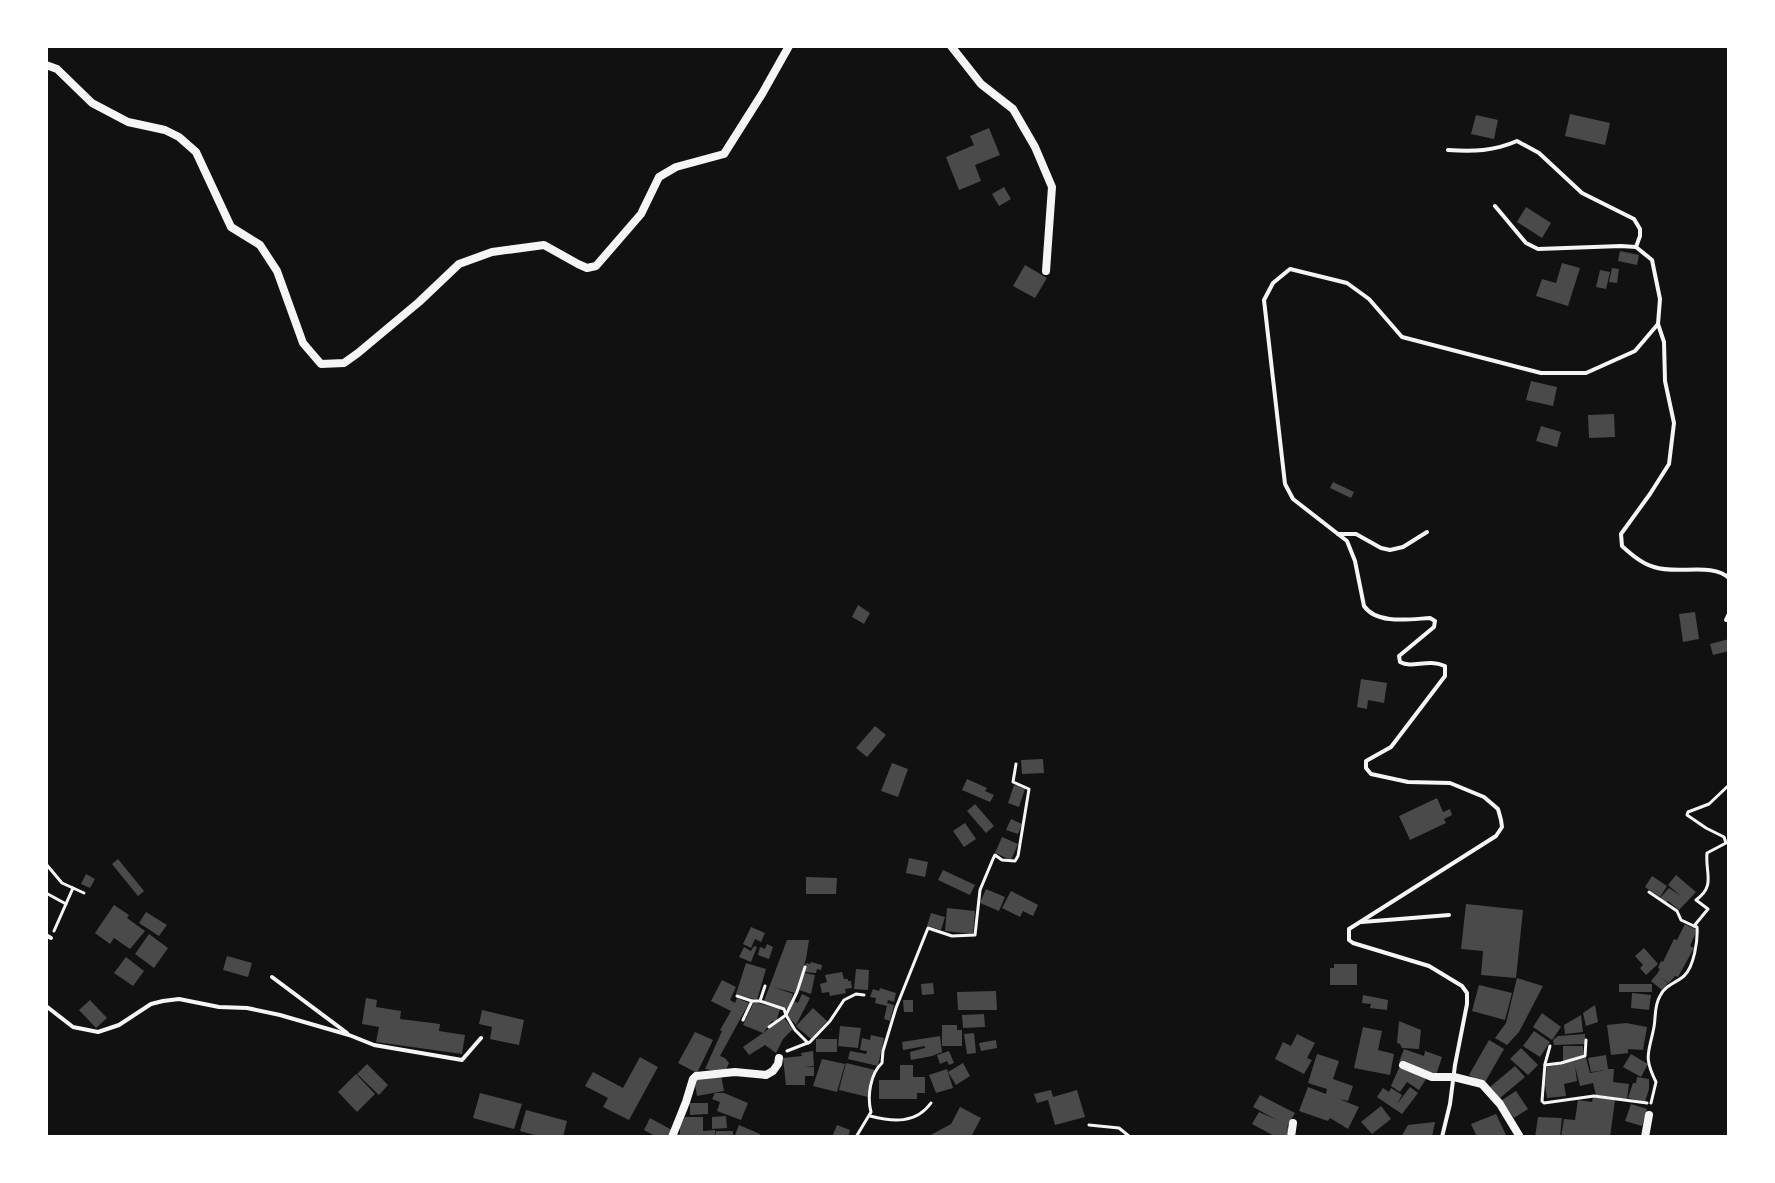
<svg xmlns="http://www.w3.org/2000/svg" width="1775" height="1183" font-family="'Open Sans',sans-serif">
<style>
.building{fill:#4a4a4a}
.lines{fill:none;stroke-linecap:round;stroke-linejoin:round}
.path{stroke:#f5f5f5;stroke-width:3}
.service{stroke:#f5f5f5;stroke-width:4}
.minor{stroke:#f5f5f5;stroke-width:8}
</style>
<rect width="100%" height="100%" fill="#111"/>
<g class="building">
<path d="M1570,114l40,9 -5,22 -40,-9z"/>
<path d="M1476,115l22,5 -4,19 -23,-5z"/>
<path d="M989,128l11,27 -25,10 6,16 -22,9 -13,-33 28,-12 -4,-9z"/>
<path d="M1004,187l7,12 -12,7 -7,-12z"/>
<path d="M1526,207l25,16 -9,15 -25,-16z"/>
<path d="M1620,251l19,4 -2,10 -19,-4z"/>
<path d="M1562,263l18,5 -12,38 -32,-10 6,-17 14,4z"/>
<path d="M1025,265l22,13 -12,20 -22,-12z"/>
<path d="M1612,268l7,1 -2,14 -8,-1z"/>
<path d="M1600,270l10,2 -4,17 -10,-2z"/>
<path d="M1531,381l26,6 -4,19 -27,-6z"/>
<path d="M1614,414l1,23 -26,1 -1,-23z"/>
<path d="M1541,426l20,6 -4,15 -21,-6z"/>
<path d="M1333,482l21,10 -3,6 -21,-10z"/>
<path d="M858,605l12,8 -6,11 -12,-7z"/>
<path d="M1695,612l4,27 -16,3 -4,-28z"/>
<path d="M1729,639v12l-16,4 -3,-11z"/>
<path d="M1361,679l26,4 -3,20 -16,-3 -1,9 -10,-2z"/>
<path d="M875,726l11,9 -19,22 -11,-9z"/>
<path d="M1043,759l1,14 -22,1 -1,-14z"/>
<path d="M892,763l16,6 -10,28 -17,-6z"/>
<path d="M967,779l20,9 -2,3 9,4 -4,7 -28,-12z"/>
<path d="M1014,785l11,4 -6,18 -11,-4z"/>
<path d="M1437,798l6,14 7,-3 2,6 -8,4 2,4 -36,17 -11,-24z"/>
<path d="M975,804l19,22 -8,7 -19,-22z"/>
<path d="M1011,819l11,5 -4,10 -12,-4z"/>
<path d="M965,823l11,16 -12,8 -11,-16z"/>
<path d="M1002,837l16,7 -7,16 -16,-7z"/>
<path d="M909,858l19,4 -3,15 -19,-4z"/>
<path d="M118,859l26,32 -6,5 -26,-32z"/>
<path d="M943,870l32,15 -5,10 -32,-15z"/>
<path d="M86,874l9,5 -5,9 -9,-4z"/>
<path d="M1676,875l20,17 -17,18 -11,-9 -2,2 -6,-5 9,-10 12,8 -13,-11z"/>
<path d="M1652,876l15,10 -7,11 -15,-10z"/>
<path d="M806,877l31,1 -1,16h-30z"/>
<path d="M986,889l19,8 -6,14 -19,-8z"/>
<path d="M1011,891l27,14 -5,11 -10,-5 -3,6 -18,-9z"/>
<path d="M1466,904l57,6 -7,68 -35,-3 2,-24 -22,-2z"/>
<path d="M114,905l15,10 -2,3 18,13 -15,18 -16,-11 -4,6 -15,-11z"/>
<path d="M947,908l28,3 -2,23 -28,-3z"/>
<path d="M146,912l21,13 -8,11 -20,-13z"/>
<path d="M931,913l14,4 -4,13 -14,-4z"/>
<path d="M1685,924l12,6 -7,16 4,2 -16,29 -3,-1 -6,7 -9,-6 8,6 -6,7 -11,-9 6,-7 3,-5 -2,-1 3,-7 2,1 11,-23 3,1z"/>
<path d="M751,927l14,6 -4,9 -6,-3 -4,9 -8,-4z"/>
<path d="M149,934l19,14 -14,20 -19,-14z"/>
<path d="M787,940h22l-3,19 -11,34 -22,-6 20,7 -5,15 -24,-8z"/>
<path d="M767,944l6,3 -4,12 -11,-4 2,-8 5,2z"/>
<path d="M754,946l3,1 -6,15 -12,-5 5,-10 7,4z"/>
<path d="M1644,948l14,16 -12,11 -6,-7 3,-3 -8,-9z"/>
<path d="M227,956l25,7 -4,14 -25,-7z"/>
<path d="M126,957l18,14 -11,15 -19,-13z"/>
<path d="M811,962l11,3 -1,5 -4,-1 -1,4 -12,-1 2,-9 4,1z"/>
<path d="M746,963l20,6 -9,31 -21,-6z"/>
<path d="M1334,964h23v21h-27v-17h4z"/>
<path d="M856,969l13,1 -1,20 -14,-1z"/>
<path d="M842,972l2,7h4v2h3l1,7 -7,1 1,4 -16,3 -1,-4 -7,1 -2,-9 7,-2 -2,-7z"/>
<path d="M804,973l11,2 -4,19 -12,-4z"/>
<path d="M1517,978l26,8 -24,46 -12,13 -12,-7 11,-15z"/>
<path d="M722,980l14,7 -6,13 5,3 2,-5 12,5 -29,53 5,2 4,5 -4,9 -20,-3 17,-38 -2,-1 11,-19 -20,-10z"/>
<path d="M933,983l1,11 -12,1 -1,-11z"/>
<rect x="1619" y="984" width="33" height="8"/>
<path d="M1479,985l33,8 -7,27 -33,-9z"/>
<path d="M880,988l16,5 -2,9 -6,-2 -1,3 7,2 -4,16 -6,-2 3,-13 -12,-3 1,-5 -6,-1 3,-8 6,2z"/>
<path d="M996,991l1,19h-39l-1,-18z"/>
<path d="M1632,993l19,2 -2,15 -18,-2z"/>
<path d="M802,994l8,4 -14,27 -8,-9 6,-15 4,2z"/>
<path d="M1363,995l25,5 -1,10 -17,-2 1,-4 -9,-1z"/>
<path d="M366,998l11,2 -1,7 25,4 -1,8 40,5 -1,7 26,4 -3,19 -86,-12 3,-15 -17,-3z"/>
<path d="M90,1000l17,18 -11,10 -17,-18z"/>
<path d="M903,1000h10v12h-9z"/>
<path d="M754,1002l26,7 -4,13 -4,-1 -9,12 -20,-8z"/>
<path d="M1595,1005l3,17 -12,4 -3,-13z"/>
<path d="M813,1008l14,13 -16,18 -15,-13z"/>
<path d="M482,1010l42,10 -5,25 -29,-6 2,-12 -13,-3z"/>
<path d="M1542,1013l19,14 -9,13 -19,-13z"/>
<path d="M984,1014l1,13 -22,1 -1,-13z"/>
<path d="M1581,1015l2,17 -18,2 -1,-9z"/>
<path d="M784,1018l9,11 -10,10 -7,14 -11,-8 -16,10 -6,-8z"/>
<path d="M1399,1021l22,9 -2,19 -17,-1 -2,-4 -3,-1z"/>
<path d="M1626,1023l21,4 -4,23 -15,-1v4l-17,2 -4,-30z"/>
<path d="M942,1025h15v5h5v16h-20z"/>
<path d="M840,1026l21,2 -3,20 -20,-2z"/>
<path d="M1363,1027l19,4 -4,19 16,4 -4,21 -36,-7z"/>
<path d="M1534,1031l16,11 -10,15 -17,-11z"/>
<path d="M695,1032l18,8 -16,33 -19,-10z"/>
<path d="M974,1033l2,20 -9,1 -3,-20z"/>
<path d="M1297,1034l18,9 -8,15 5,2 -8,14 -29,-15 8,-17 8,4z"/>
<path d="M1585,1034v10l-31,1 -1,-5 5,-4z"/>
<path d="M871,1035l13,3 -6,28 -30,-7 2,-8 16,3 1,-3 -7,-1 2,-12 8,2z"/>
<path d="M940,1036l2,16 -10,4 -21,4 -1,-8 15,-4v-2l-22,4 -1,-8z"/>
<rect x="816" y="1039" width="21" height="13"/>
<path d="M996,1040l1,8 -16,3 -2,-8z"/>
<path d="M1489,1040l15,9 -20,35 -15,-9z"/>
<path d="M1563,1046h20v9l-20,7z"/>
<path d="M1521,1048l17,17 -10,10 -18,-16z"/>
<path d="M1404,1049l20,7 1,-5 17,6 -6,18 -37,-13z"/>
<path d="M813,1051l1,15h-9l9,1v9h-9v9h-19l-3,-27 19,-2 -1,-3z"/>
<path d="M949,1051l5,12 -5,2 -2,-4 -7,3 -3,-9z"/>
<path d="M1317,1054l22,7 -6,18 20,7 -5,15 -9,-2 20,8 -11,22 -18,-11 -2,3 -29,-10 9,-24 18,7 1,-5 -19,-6z"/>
<path d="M1631,1054l17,10 -7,13 -18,-10z"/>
<path d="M1606,1055l2,14h6l-1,13 16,2 -2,15 -31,-4 -3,-12 -13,3 -5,-20 2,15 -13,3 2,12 -19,2 -2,-13 2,-18 39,-9 4,15 15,-3 -14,2 -3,-14z"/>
<path d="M640,1057l18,10 -29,53 -26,-13 5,-9 -23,-12 8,-14 30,16z"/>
<path d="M822,1059l23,5 -8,28 -24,-6z"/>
<path d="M846,1063l29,7 -7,27 -29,-7z"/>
<path d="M963,1063l7,13 -14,9 -8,-13z"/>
<path d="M367,1064l21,21 -9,10 -22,-21z"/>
<path d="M900,1065h13v12h12v16h-8v6h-38v-19h21z"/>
<path d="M1515,1066l10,11 -25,21 -10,-11z"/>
<path d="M1399,1068l16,3 11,8 -7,11 -12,-8 -7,10 -9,-6z"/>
<path d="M947,1069l6,19 -17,5 -7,-18z"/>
<path d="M356,1074l19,20 -18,18 -19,-20z"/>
<path d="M721,1075l3,16 -27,5 -3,-17z"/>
<path d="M1637,1077l12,2v10l-4,13 -17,-4 5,-15h3z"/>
<path d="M1410,1087l8,6 -16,21 -25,-17 6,-9 6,4 2,-4 11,7 -5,9z"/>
<path d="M1051,1090l2,7 24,-7 8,27 -30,8 -7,-25 -11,3 -3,-9z"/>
<path d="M1516,1091l12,18 -14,9 -12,-18z"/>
<path d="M480,1093l42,11 -8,25 -41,-11z"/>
<path d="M715,1093h9l24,10 -7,17 -24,-9 3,-9 -8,-3z"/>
<path d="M1260,1095l35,18 -8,14 3,1 -4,9h-10l-24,-13 7,-12 18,8 -24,-13z"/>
<path d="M1593,1097l22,3 -5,37h-49l3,-18 11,1 3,-20 14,2z"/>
<path d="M690,1103h18v11l-18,1z"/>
<path d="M1631,1104l16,5 -5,17 -17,-5z"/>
<path d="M1381,1106l10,13 -19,15 -11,-12z"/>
<path d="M960,1107l21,11 -10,19h-44l24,-13z"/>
<path d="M526,1110l41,11 -4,16h-21l-22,-6z"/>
<path d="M1496,1114l10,21 -4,2h-25l-6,-13z"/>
<path d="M726,1116l1,12 -15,1v-12z"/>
<path d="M685,1117h18v14l12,-1 1,7h-42v-3h6v-7z"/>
<path d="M1538,1117l24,1 -2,19h-25z"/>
<path d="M650,1118l22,12 -3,7h-12l-13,-7z"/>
<path d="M1435,1122l-3,15h-31l7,-12z"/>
<path d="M739,1125l21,9 -1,3h-18l-6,-2z"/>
<path d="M837,1125l13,5 -2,7h-16z"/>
<rect x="716" y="1131" width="17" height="6"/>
</g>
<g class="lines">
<g class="path">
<path d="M46,864l16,19 11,5"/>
<path d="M1649,892l28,19 4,9 13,6"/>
<path d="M46,893l20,11"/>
<path d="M54,931l19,-43 11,5"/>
<path d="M805,967l-8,25 -11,23 9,15 13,13"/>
<path d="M765,986l-5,15 24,8 2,6 -17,12"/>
<path d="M737,996l15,5"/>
<path d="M743,1020l9,-19h8"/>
<path d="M1550,1046l-5,18 -3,37 2,2 50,-7 53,7"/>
<path d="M787,1051l23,-9 20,-21 14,-21 12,-6 8,1"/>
<path d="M1545,1065l16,-2 24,-7 1,-16"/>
<path d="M1651,1103l5,-21c-13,-26 -7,-29 -2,-55 2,-11 0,-21 6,-31 5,-11 16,-13 24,-20 10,-9 14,-36 13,-49l-3,-1 14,-17 -12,-9c20,-14 9,-27 11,-47l19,-10 -2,-6 -18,-9 -19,-13 1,-3 21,-8 20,-19"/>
<path d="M870,1116c23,6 46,8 61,-13"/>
<path d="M1089,1125l30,3 11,9"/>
<path d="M856,1137l15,-25c-4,-15 -1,-38 11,-49l1,-12 13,-43 32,-80 24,8 23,-1 5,-45 13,-31 2,-4 7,5 13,1 3,-5 11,-67 -16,-7 3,-18"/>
</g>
<g class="service">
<path d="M1448,150c25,2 46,1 69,-9l22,12 43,40 52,26 6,10v7l-4,11"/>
<path d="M1658,324l6,18 1,39 9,42 -5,41 -19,30 -29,40 1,12c9,8 20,18 32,21 23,8 58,-5 75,11"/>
<path d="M1338,534h18l25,14 9,2 13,-3 24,-15"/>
<path d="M1726,620l3,-6"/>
<path d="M1362,922l87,-7"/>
<path d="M46,935l5,3"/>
<path d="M272,977l75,56"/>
<path d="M46,1006l27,21 25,5 21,-7 32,-21 12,-3 16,-2 40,8 28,1 33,7 69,20 25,10 88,15 19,-22"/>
<path d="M1442,1137l8,-33 5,-39 12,-61v-11l-5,-7 -33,-20 -76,-23 -4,-3v-11l147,-93 6,-9 -1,-7 -3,-11 -14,-12 -34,-14 -42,-1 -37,-8 -5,-6v-7l25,-14 54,-71v-10c-18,-8 -32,3 -45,-4l-1,-6 35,-29 1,-6 -5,-3c-19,1 -53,7 -66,-12l-9,-45 -8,-20 -54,-42 -8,-15 -21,-184 9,-17 17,-14 57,14 22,16 33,38 139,36h45l49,-22 23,-27 2,-25 -8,-39 -16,-13 -15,-1 -83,3 -12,-6 -31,-37"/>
</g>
<g class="minor">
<path d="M951,46l30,38 32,25 22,38 17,40 -6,84"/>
<path d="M46,65l11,4 35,34 36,19 37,8 14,7 17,15 35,75 29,18 17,26 26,72 18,21 23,-1 14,-10 61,-51 40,-38 33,-12 52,-7 34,19 9,4 9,-2 45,-52 18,-37 17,-10 48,-13 38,-60 27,-48"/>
<path d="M1403,1065l29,12h22l28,7 18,20 20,33"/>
<path d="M672,1137l14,-35 7,-23 3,-3 39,-4 31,3 7,-4 5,-7 1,-6"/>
<path d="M1291,1137l2,-14"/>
<path d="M1645,1137l4,-22"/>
</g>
</g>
<rect width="1775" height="1183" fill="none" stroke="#ffffff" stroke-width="96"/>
</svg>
